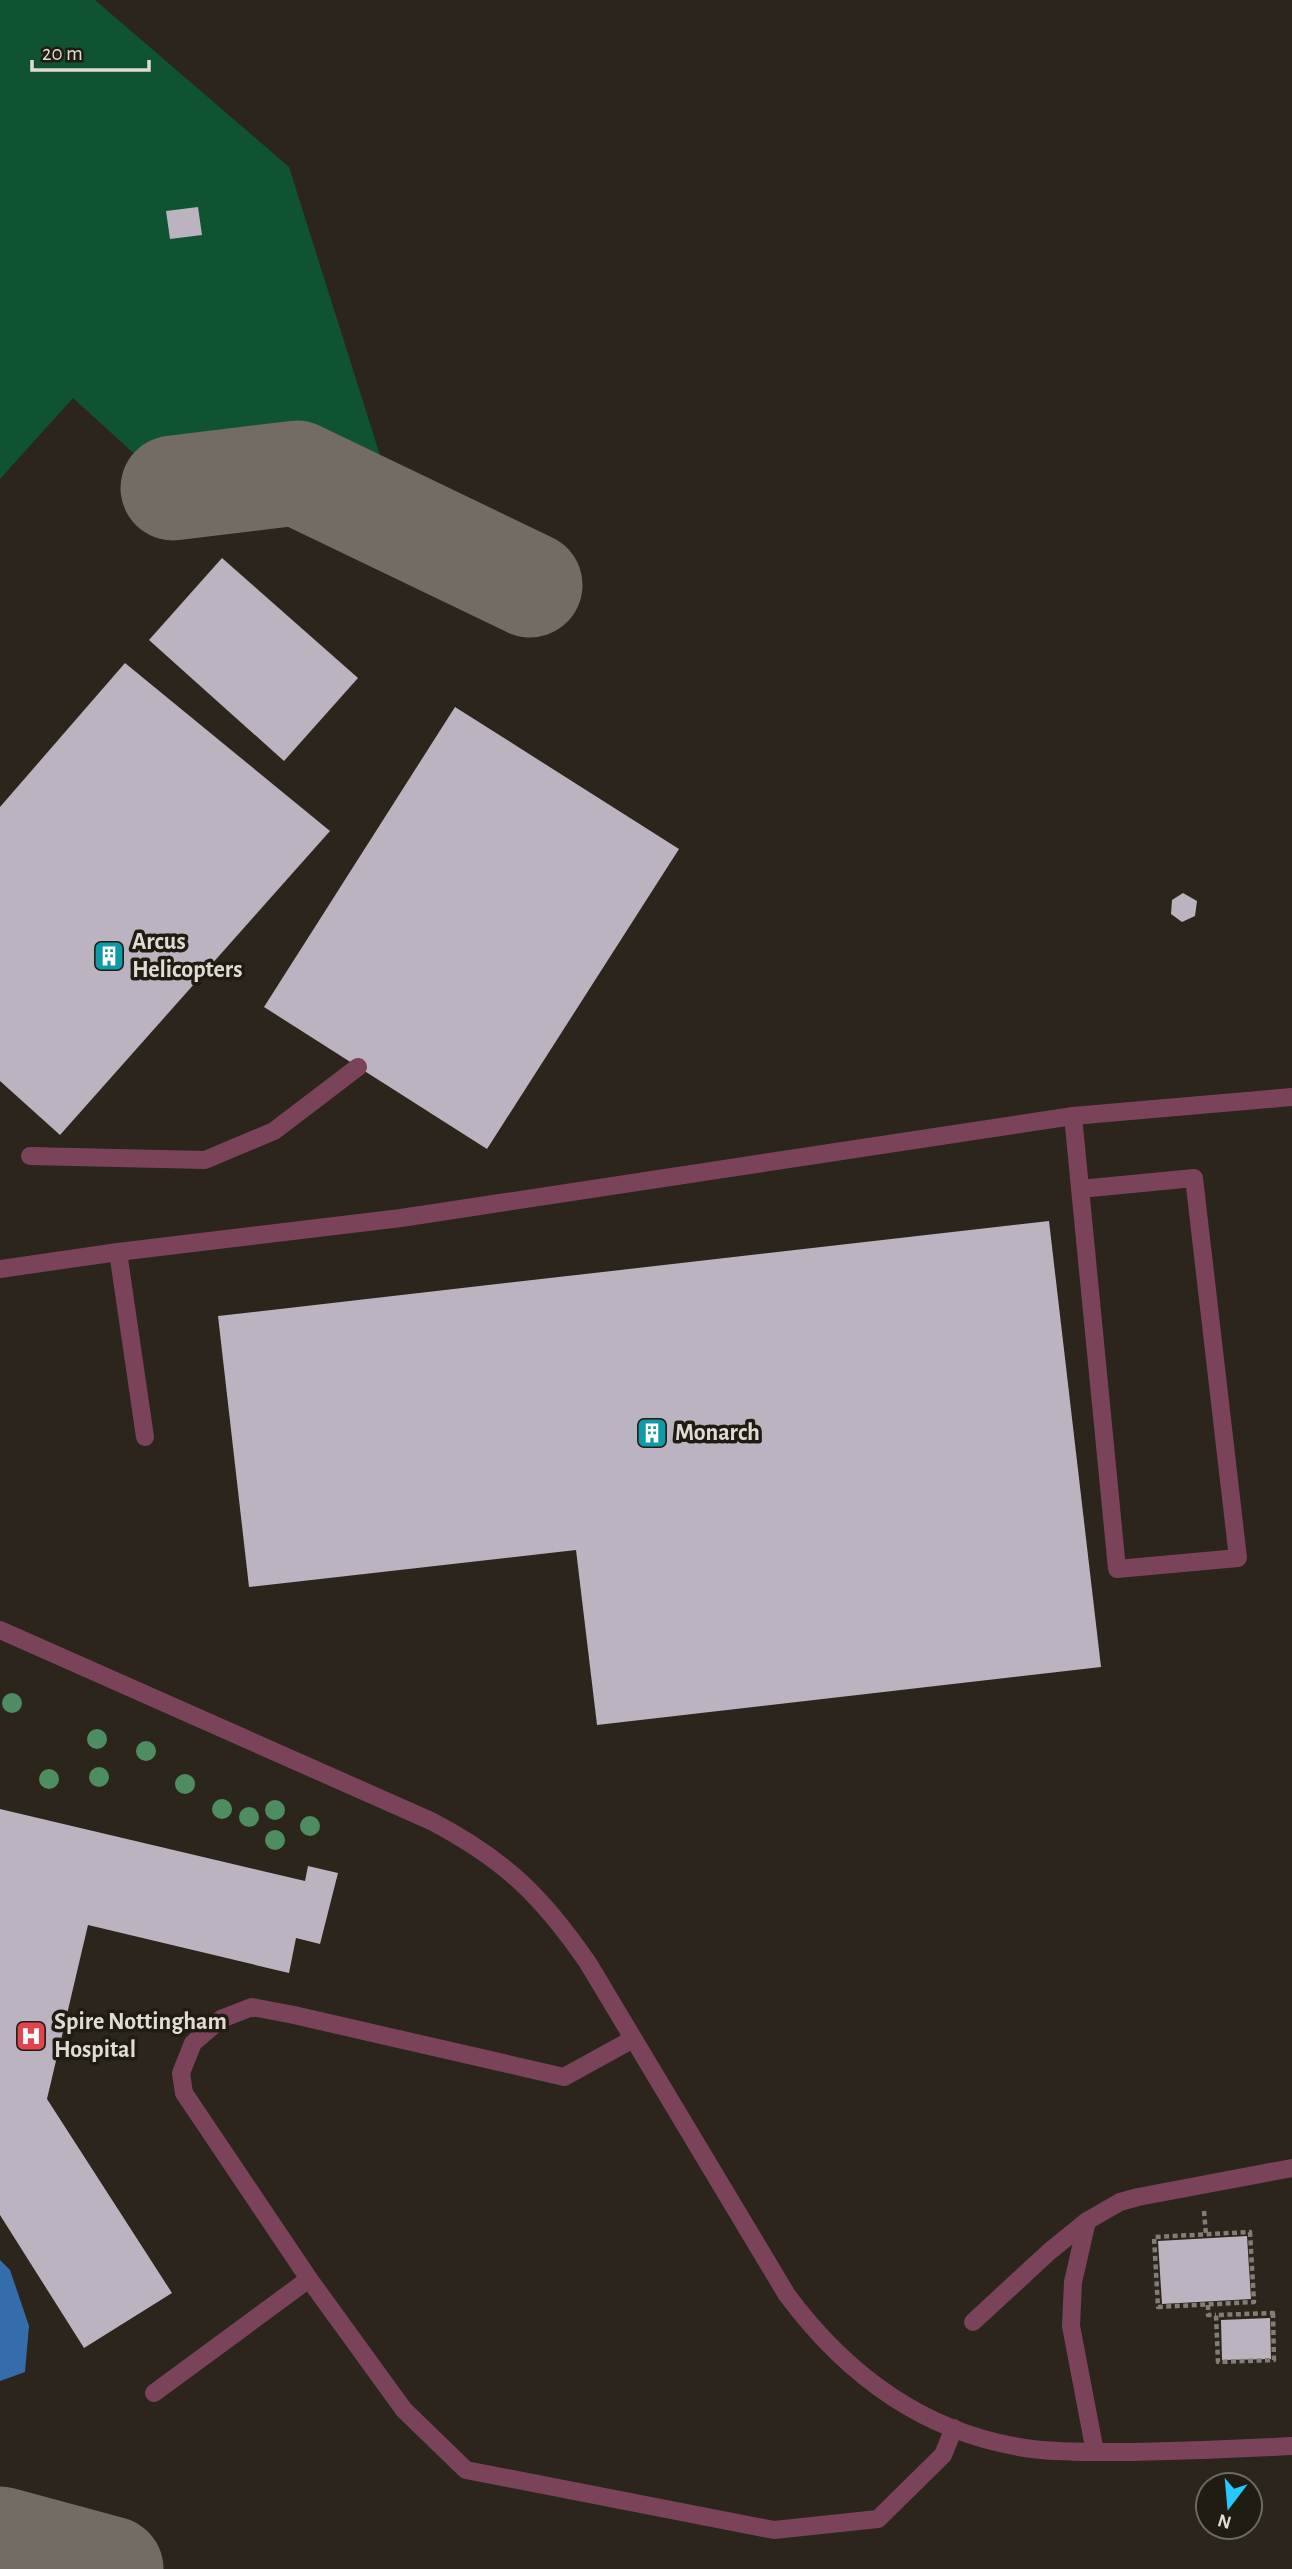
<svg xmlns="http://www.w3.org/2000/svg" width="1292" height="2569" font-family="'Alegreya Sans',sans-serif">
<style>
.green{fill:#105330}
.water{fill:#356cac}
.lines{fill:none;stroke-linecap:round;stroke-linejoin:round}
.taxiway{stroke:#726c64;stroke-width:105}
.building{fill:#bbb3c0}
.path{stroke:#827d75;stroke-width:4.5;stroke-dasharray:5 3.5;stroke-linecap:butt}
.service{stroke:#7a435a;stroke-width:18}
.tree{fill:#4e8c62}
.labels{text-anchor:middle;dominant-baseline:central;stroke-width:7;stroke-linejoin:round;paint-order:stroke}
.poi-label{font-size:24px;font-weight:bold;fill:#dfdcd5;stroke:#211c12;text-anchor:start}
</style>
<rect width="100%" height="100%" fill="#2b251c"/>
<path class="green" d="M0,0h95l194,167 108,342 -106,-68 -139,29 -79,-72 -73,81z"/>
<path class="water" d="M0,2260l10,10 19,56 -4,46 -25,9z"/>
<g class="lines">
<g class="taxiway">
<path d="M173,488l124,-15 233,112"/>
<path d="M0,2539l111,30"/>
</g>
</g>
<g class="building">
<path d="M198,207l4,28 -32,4 -4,-28z"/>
<path d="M222,558l136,120 -74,83 -135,-121z"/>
<path d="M125,663l205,168 -270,304 -60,-54v-274z"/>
<path d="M455,707l224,142 -192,300 -223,-142z"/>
<path d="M1183,893l14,8 -2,15 -13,6 -11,-8 1,-14z"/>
<path d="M1049,1221l52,446 -504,58 -21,-175 -327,37 -31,-271z"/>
<path d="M0,1809l305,72 3,-15 30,7 -18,71 -24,-6 -7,35 -201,-48 -41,174 125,194 -88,55 -84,-133z"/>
<path d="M1247,2236l4,63 -89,5 -4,-63z"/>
<path d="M1270,2318l1,41 -49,1 -1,-40z"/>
</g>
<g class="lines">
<g class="path">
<path d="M1204,2211l2,24"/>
<path d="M1250,2232l4,70 -96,5 -4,-70z"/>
<path d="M1208,2305v10h8"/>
<path d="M1273,2313l1,47 -56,2 -2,-47z"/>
</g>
<g class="service">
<path d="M1073,1116l44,453 121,-11 -44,-380 -114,11"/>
<path d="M30,1156l175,4 69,-29 84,-64"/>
<path d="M118,1252l27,185"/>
<path d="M0,1269l118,-17 283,-34 672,-102 219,-19"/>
<path d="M0,1630l431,191c73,38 111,75 157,142l199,332c61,82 140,140 245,154 33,4 67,3 101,3 53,-1 106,-3 159,-6"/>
<path d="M633,2039l-69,38 -270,-62 -42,-8 -31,12 -28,24 -12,30 3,20 125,186 95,131 62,60 308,60 104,-11 65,-64 11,-27"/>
<path d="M973,2322l77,-71 37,-30"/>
<path d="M154,2393l155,-114"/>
<path d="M1095,2452l-24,-126 2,-44 14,-61 33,-19 18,-5 154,-29"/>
</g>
</g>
<g class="tree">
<circle cx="12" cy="1703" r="10"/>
<circle cx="97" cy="1739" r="10"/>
<circle cx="146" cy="1751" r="10"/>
<circle cx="99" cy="1777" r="10"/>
<circle cx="49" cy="1779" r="10"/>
<circle cx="185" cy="1784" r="10"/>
<circle cx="222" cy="1809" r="10"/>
<circle cx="275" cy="1810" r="10"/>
<circle cx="249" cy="1817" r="10"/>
<circle cx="310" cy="1826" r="10"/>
<circle cx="275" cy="1840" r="10"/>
</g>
<defs>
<g id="building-square" transform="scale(1.575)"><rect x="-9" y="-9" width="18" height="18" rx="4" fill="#0f9aa8" stroke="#211c12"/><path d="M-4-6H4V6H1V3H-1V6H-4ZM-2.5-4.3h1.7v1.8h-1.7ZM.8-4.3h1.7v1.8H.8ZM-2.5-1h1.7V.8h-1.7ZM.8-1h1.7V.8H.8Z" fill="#fff"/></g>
<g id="hospital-square" transform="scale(1.575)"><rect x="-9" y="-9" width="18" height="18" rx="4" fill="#e0444e" stroke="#211c12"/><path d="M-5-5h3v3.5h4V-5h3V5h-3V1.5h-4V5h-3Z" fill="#fff"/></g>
</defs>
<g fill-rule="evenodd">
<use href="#building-square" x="109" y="956"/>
<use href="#building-square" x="652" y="1433"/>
<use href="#hospital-square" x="31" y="2036"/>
</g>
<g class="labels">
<g class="poi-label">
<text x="132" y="942">Arcus<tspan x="132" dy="28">Helicopters</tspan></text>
<text x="675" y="1433">Monarch</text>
<text x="54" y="2022">Spire Nottingham<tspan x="54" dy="28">Hospital</tspan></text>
</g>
</g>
<g transform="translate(1229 2506) rotate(196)"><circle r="33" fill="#211c12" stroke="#6d6960" stroke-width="2"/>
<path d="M0-5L12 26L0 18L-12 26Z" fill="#25c9fe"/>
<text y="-10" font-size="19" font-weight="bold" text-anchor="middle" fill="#dfdcd5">N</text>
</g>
<path d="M32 60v10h117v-10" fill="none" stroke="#dfdcd5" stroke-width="3.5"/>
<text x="42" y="60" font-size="21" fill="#dfdcd5" stroke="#211c12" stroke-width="5" paint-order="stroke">20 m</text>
</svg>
